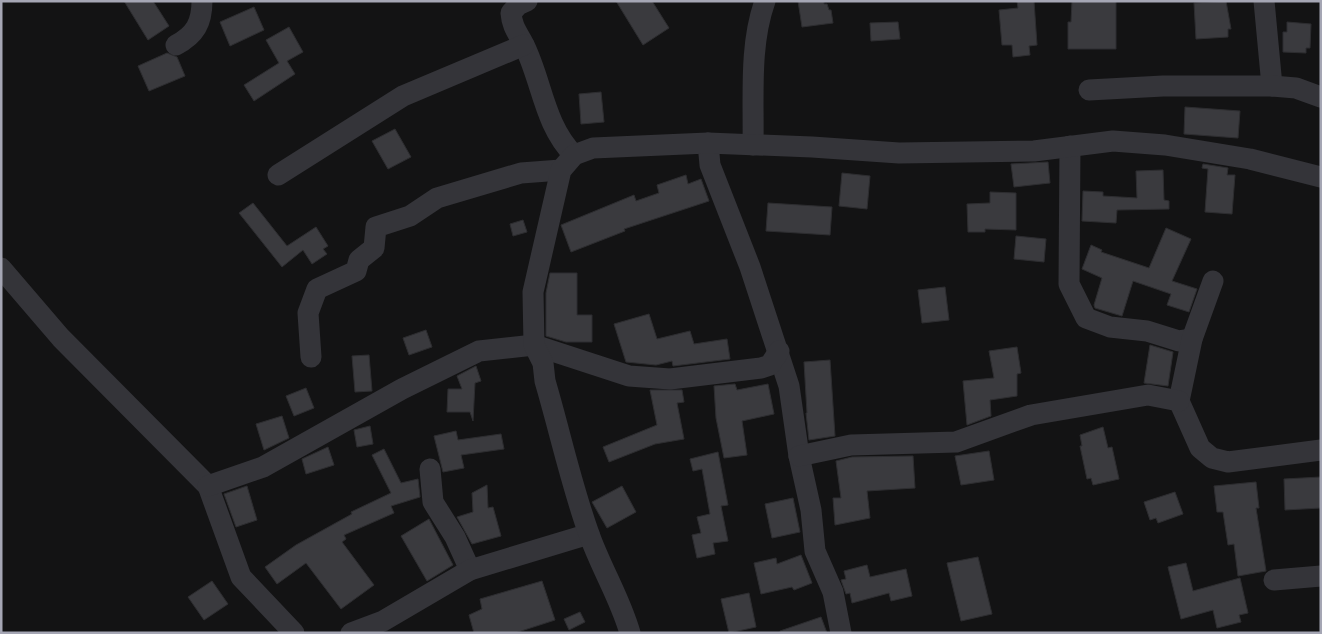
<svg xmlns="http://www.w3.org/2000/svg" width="1322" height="634" font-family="'Alegreya Sans',sans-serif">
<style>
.building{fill:#3a3a3e;stroke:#2d2d30}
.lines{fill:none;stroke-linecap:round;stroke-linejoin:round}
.minor{stroke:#343439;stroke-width:21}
</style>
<rect width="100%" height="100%" fill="#131314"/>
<g class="building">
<path d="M124,1h29l16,25 -21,14z"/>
<path d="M616,1h36l17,27 -26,17z"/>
<path d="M798,1h26v3h3l2,6h2l2,13 -31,4z"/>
<path d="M1017,1h17l3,44 -8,1 1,9 -17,2 -1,-12h-10l-3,-35 19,-2z"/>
<path d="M1072,1h44v48h-48v-27h3z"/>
<path d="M1226,1l5,28h-3v8l-32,2 -2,-36z"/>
<path d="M254,7l10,23 -34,16 -10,-24z"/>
<path d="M898,22l2,17 -29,2 -1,-18z"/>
<path d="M1287,22l24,2 -1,24h-4v5l-23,-1v-20h4z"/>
<path d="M289,27l14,25 -16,9 8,13 -41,27 -10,-16 35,-22 -13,-23z"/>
<path d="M167,53l10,4 8,19 -36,15 -11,-25z"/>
<path d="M601,92l3,30 -23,2 -2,-30z"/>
<path d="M1185,107l55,4 -2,27 -54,-4z"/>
<path d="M395,129l16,28 -23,12 -16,-28z"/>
<path d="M1048,162l2,21 -36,4 -3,-23z"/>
<path d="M1203,164l25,4 -1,7h8l-3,39 -27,-2 3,-43 -6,-1z"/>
<path d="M1163,170l1,30 5,1v8l-52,1 -1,13 -34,-2 1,-30 20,1v4l34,2 -1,-27z"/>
<path d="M842,173l28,3 -3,33 -28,-3z"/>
<path d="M686,175l2,9 13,-5 8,22 -85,28 1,2 -54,21 -10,-27 73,-30 2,6 23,-8 -2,-8z"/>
<path d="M990,192l26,1v37l-31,-1v3h-17l-1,-28 23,-1z"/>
<path d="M253,203l34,43 29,-19 12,19 -5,3 4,5 -15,10 -9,-14 -21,17 -43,-54z"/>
<path d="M768,203l64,4 -2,28 -64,-4z"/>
<path d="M523,220l4,12 -14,4 -3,-12z"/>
<path d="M1166,228l25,11 -19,42 25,8 -8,23 -22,-7 4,-11 -38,-13 -11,35 -27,-8 -1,-3 8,-27 -20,-9 9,-24 11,5 -1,2 48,16z"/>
<path d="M1016,236l30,3 -2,23 -30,-3z"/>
<path d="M550,273h27v42h15v27h-26l-20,-6v-43z"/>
<path d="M945,287l4,33 -27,3 -4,-33z"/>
<path d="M649,314l8,25 33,-8 4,13 33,-5 3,20 -57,7 -1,-5 -16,4 -30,-3 -12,-38z"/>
<path d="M426,330l6,17 -23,8 -6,-17z"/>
<path d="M1150,345l23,7 -5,34 -24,-3z"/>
<path d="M1017,347l4,26 -4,1v22l-27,4 1,16 -24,9 -4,-44 31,-3 -5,-27z"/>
<path d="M369,355l3,36 -17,1 -3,-36z"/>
<path d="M830,360l5,76 -26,4 -3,-27h1l-3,-51z"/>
<path d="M476,366l5,15 -6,2 -2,38 -3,-9h-23l1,-23h14l-5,-13z"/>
<path d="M735,384l2,6 31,-6 6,30 -32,7 5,34 -23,3 -8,-40 -2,-32z"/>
<path d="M306,388l8,20 -20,8 -8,-20z"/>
<path d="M650,390h32l2,12 -7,1 7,36 -29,5 -46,18 -6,-15 54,-22z"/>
<path d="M282,416l7,22 -25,12 -8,-26z"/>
<path d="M370,426l3,18 -16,3 -3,-17z"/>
<path d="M1103,427l5,21 4,-1 7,32 -26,6 -2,-7 -4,1 -7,-33h2l-2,-11z"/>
<path d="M456,431l2,9 43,-6 3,15 -43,6 3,13 -21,4 -9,-36z"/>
<path d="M328,447l6,18 -28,9 -4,-15z"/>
<path d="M384,449l17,34 17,-4 2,18 -29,9 3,7 -50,22 2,4 -4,3 32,43 -33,24 -35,-46 -29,21 -12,-17 31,-22 56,-31 -1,-2 40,-19 -19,-38z"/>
<path d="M989,451l5,29 -33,5 -6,-29z"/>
<path d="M718,452l10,53 -7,1 7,35 -15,2 2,11 -18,4 -5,-23 9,-2 -4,-16 13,-3 -8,-45 -9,2 -3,-12z"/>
<path d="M913,456l2,32 -48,3 3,27 -35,7 -2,-27h8l-5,-37 16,-4z"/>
<path d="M1321,477v31l-36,2 -1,-31z"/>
<path d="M1256,482l3,26h-3l10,63 -28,5 -4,-32 -6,1 -5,-33h-6l-3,-26z"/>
<path d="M487,485l1,23 5,-1 8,29 -29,8 -15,-27 16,-5 -1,-19z"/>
<path d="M247,486l10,34 -21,7 -12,-33z"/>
<path d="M622,486l14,26 -29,16 -15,-26z"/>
<path d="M1175,492l8,22 -25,9 -2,-5 -6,2 -6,-18z"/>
<path d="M793,498l7,34 -28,6 -7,-34z"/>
<path d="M429,519l24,46 -26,16 -26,-45z"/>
<path d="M801,555l11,28 -18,7 -2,-3 -31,7 -7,-31 22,-5 1,6z"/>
<path d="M978,557l14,57 -31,7 -14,-58z"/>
<path d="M1186,563l7,28 47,-13 8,35 -9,2 2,7 -24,6 -4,-18 -32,9 -13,-52z"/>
<path d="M867,565l3,12 36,-8 6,27 -21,5 -2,-8 -37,10 -2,-10 -4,1 -5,-14 5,-1 -2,-8z"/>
<path d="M212,581l16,23 -24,16 -16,-23z"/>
<path d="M542,581l13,39 -40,13h-41l-5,-18 13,-6 -2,-10z"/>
<path d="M749,593l7,34 -27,6 -8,-34z"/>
<path d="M580,612l5,10 -16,8 -5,-11z"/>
<path d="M821,617l6,16h-47v-2z"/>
</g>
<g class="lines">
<g class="minor">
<path d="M527,1l-9,4 -7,8c1,14 7,20 13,32 18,36 20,80 50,110"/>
<path d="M1264,1l8,85"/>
<path d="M176,45c19,-10 26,-22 26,-44"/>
<path d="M1089,90l74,-4h109l24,2 25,9"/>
<path d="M708,143l2,22 40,102 39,119 10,70 12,54 4,41 18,41 8,41"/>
<path d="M753,145c1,-48 -4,-99 12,-144"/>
<path d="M1070,146l-1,138 17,34 24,9 37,4 32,10 13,-2"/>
<path d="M278,175l125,-79 121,-51"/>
<path d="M1,268l60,70 147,148 33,91 53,56"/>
<path d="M1213,281l-21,58 -13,62 21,47 12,10 16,4 93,-12"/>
<path d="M311,357l-3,-44 9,-24 39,-18 3,-11 15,-12 2,-21 34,-11 27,-18 84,-25 40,-3"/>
<path d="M799,456l52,-11 105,-3 75,-27 117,-20 31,6"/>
<path d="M430,469l3,33 22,35 15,33"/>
<path d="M208,486l55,-19 139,-78 77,-38 55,-6 95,31 41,3 91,-11 9,-3 9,-14"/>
<path d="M1274,580l47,-4"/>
<path d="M351,633l32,-12 87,-51 119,-36"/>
<path d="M630,633c-10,-35 -29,-65 -41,-99 -18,-50 -29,-102 -44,-153l-2,-18 -9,-18 -1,-53 28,-122 13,-15 19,-7 115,-5 104,4 87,6 135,-2 79,-10 52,4 85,14 71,18"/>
</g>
</g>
<rect width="1322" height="634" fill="none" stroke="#a5a6b4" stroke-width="5"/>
</svg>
